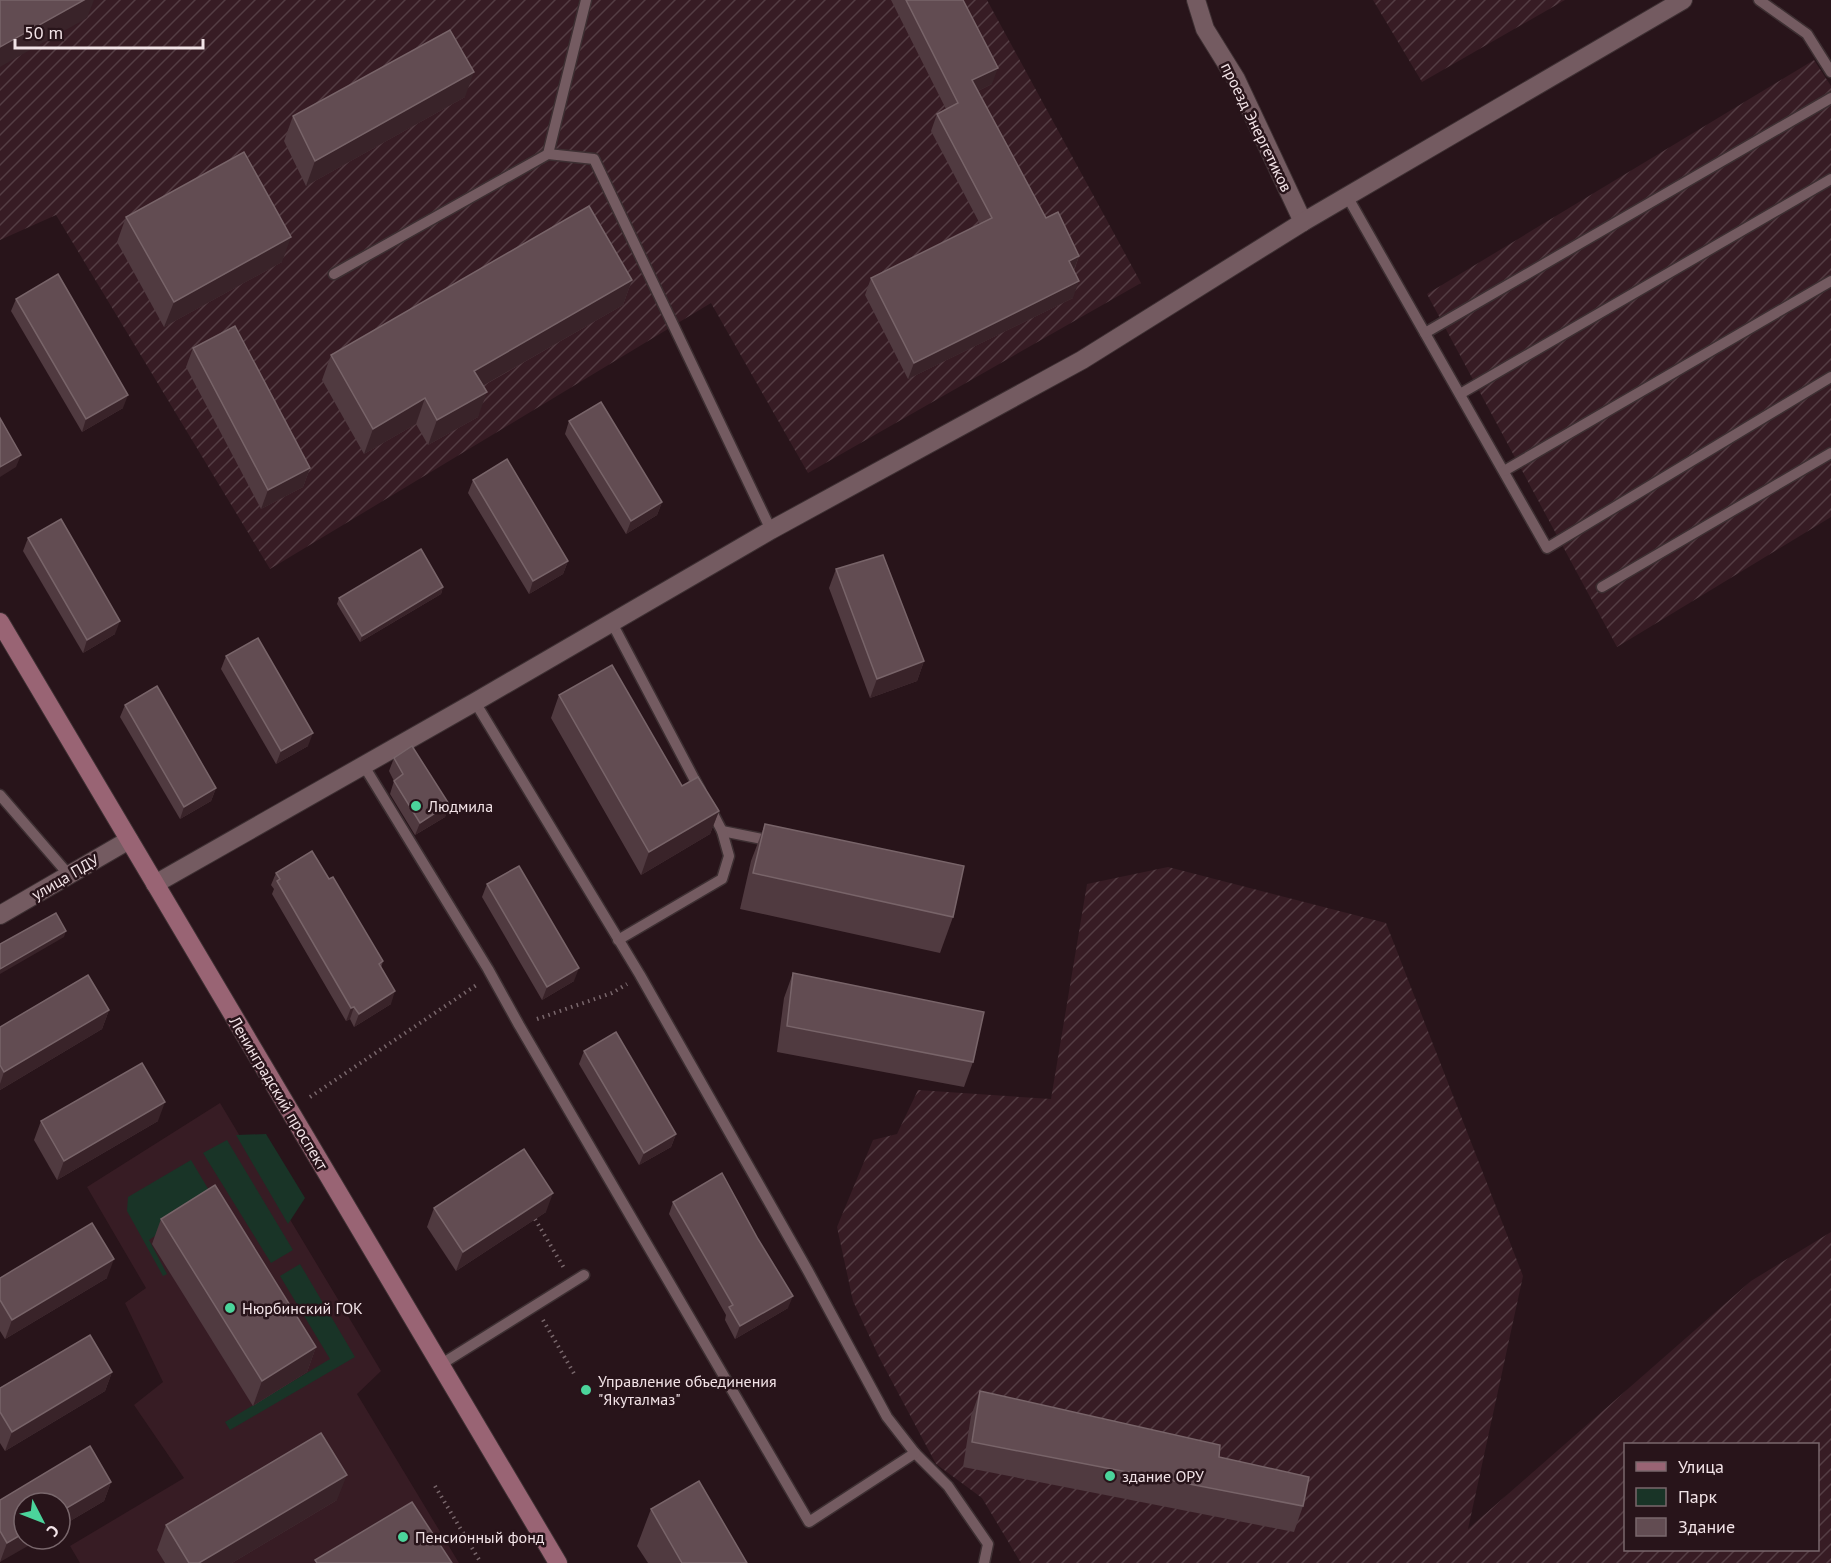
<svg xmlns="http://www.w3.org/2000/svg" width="1831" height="1563" font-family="'PT Sans',sans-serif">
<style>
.built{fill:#371c24}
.industrial{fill:url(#industrial-furrows);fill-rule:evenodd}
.green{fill:#193427}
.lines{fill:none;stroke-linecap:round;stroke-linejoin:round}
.lane-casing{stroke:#3d2f32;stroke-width:13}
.street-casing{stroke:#3d2f32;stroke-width:20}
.secondary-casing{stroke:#3d2f32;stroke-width:20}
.path{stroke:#79676c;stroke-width:4;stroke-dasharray:1.5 4.5;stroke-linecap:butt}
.lane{stroke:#745b61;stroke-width:10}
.street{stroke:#745b61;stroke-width:18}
.secondary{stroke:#996474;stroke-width:18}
.wall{fill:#503a40}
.shaded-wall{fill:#392329}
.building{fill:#624c52;stroke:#786469;stroke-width:1.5}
.poi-dot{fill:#4bd49b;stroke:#28141a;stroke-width:2}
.labels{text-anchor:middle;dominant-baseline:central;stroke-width:5;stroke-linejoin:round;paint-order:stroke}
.street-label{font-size:16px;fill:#f2e3e7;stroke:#28141a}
.poi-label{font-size:16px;fill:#f2e3e7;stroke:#28141a;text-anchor:start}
</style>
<defs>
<pattern id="industrial-furrows" width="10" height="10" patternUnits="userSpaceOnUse" patternTransform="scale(1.5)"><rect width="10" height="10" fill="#371c24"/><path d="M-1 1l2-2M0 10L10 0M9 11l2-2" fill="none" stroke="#543d44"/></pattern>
</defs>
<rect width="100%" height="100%" fill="#28141a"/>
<path class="built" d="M220,1103l161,268 -24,23 102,169h-379l-10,-17 114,-68 -50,-73 29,-23 -38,-79 21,-15 -59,-101z"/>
<g class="industrial">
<path d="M0,0h987l154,283 -333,190 -97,-170 -441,266 -214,-354 -56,25z"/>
<path d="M1373,0h192l-143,82z"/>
<path d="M1814,60l17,26v431l-214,130 -190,-353z"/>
<path d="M1168,867l218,56 137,353 -55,253 283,-248 80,-49v331h-810l-39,-65 -46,-34 -57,-107 -26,-56 -16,-74 36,-87 24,-6 21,-44 133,9 36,-215zM1626,1444h192v106h-192z"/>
</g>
<g class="green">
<path d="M266,1134l39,64 -17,26 -52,-89z"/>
<path d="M227,1140l66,110 -22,13 -68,-110z"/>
<path d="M191,1160l22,37 -64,43 18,34 -4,2 -36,-65 1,-14z"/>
<path d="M300,1264l55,93 -125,73 -5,-8 105,-63 -50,-83z"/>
</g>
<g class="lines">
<g class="lane-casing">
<g id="lane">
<path d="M1759,0l48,34 24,38"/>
<path d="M548,154l38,-154"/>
<path d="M1347,196l200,352 284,-171"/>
<path d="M334,274l214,-120 46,5 177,371"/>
<path d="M1425,333l406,-235"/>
<path d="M1460,394l371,-215"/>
<path d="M1504,471l327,-190"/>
<path d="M1602,587l229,-134"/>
<path d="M612,623l88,167"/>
<path d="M475,702l165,273 168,296 79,146 28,36 33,33 40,58 -4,19"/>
<path d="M364,766l124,203 31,56 290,497 106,-69"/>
<path d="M0,795l69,80"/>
<path d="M722,831l50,10"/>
<path d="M618,940l104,-61 7,-23 -7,-25 -13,-25"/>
<path d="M440,1365l144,-90"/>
</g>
</g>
<g class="street-casing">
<g id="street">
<path d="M1196,0l9,29 31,50 67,143"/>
<path d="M155,884l320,-182 296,-172 311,-170 221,-138 380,-222"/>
<path d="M0,915l129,-75"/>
</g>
</g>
<g class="secondary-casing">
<path id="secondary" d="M0,622l558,941"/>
</g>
<g class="path">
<path d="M537,1019l75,-26 15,-9"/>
<path d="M310,1097l168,-113"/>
<path d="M535,1219l29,49"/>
<path d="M543,1320l33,57"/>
<path d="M435,1486l46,77"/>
</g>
<use href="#lane" class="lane"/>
<use href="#street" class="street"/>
<use href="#secondary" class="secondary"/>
</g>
<g class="wall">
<path d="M891,0h72l29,84 -14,7 68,127 33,38 -5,15 -1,27 -165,81 -43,-84 6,-17 109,-54 -49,-93 6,-17 9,-5z"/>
<path d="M465,97l-159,89 -22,-45 9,-25z"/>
<path d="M126,217l156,45 -118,65 -47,-85z"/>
<path d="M632,280l-9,25 -140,81 -5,31 -50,28 -12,-21 -52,30 -42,-74 9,-25z"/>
<path d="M16,299l107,109 -41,24 -71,-121z"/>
<path d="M193,348l117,120 -7,19 -42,22 -75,-142z"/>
<path d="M569,421l93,81 -5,13 -31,19 -61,-100z"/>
<path d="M473,480l95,81 -5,13 -34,20 -61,-101z"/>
<path d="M28,538l87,96 -32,19 -60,-102z"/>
<path d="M836,569l88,92 -7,20 -47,17 -41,-110z"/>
<path d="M443,587l-2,7 -81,48 -23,-38 2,-6z"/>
<path d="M226,656l82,90 -32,18 -55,-95z"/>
<path d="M559,695l123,91 37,25 -9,23 -69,41 -90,-157z"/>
<path d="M125,705l91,83 -5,13 -31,18 -60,-102z"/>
<path d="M394,758l55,46 -4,13 -30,18 -25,-41 4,-13 -5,-10z"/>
<path d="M765,824l188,93 -13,36 -200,-44 11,-48z"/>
<path d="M276,873l53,6 54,82 -2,7 10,36 -37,23 -4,-8 -4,2 -74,-127 2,-5 -3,-4z"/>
<path d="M487,884l87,97 -32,19 -60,-103z"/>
<path d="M793,973l180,89 -9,25 -187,-35 7,-54z"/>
<path d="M109,1010l-7,19 -102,61v-63z"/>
<path d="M584,1051l92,83 -5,13 -32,18 -60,-101z"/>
<path d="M41,1121h117l-101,59 -23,-40z"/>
<path d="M673,1202l115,106 -53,31 -10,-19 1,-5 -57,-101z"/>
<path d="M434,1208l112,4 -90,59 -29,-44z"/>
<path d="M161,1219l155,128 -9,25 -54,34 -101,-162z"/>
<path d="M0,1278h107l-102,61 -5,-8z"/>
<path d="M112,1372l-7,19 -100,60 -5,-8v-55z"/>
<path d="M980,1391l239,66 84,49 -9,26 -331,-65 8,-51z"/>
<path d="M111,1482l-7,19 -44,26v-24l-60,59v-62z"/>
<path d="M337,1500l-105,63h-67l-8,-13 9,-25z"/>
<path d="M651,1509l96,54h-99l-11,-17z"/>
</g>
<g class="shaded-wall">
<path d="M84,0h10l-7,18 -87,49v-20z"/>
<path d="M998,68l-6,16 -26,13 6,-17z"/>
<path d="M474,72l-9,25 -159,89 9,-25z"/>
<path d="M291,237l-9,25 -118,65 10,-25z"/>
<path d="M1079,256l-6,16 -4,-11z"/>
<path d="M632,280l-9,25 -158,91 9,-25z"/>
<path d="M1079,281l-6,17 -165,81 6,-16z"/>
<path d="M487,392l-9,25 -50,28 9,-25z"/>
<path d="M128,395l-5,13 -41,24 4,-13z"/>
<path d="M425,398l-9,26 -52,30 9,-25z"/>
<path d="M21,455l-5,12 -16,10v-10z"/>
<path d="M310,468l-7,19 -42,22 7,-19z"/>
<path d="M662,502l-5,13 -31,19 5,-13z"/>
<path d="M568,561l-5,13 -34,20 4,-13z"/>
<path d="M443,587l-2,7 -81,48 2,-6z"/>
<path d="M120,621l-5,13 -32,19 4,-13z"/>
<path d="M924,661l-7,20 -47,17 7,-19z"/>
<path d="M313,733l-5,13 -32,18 5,-13z"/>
<path d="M216,788l-5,13 -31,18 4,-12z"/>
<path d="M449,804l-4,13 -30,18 5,-12z"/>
<path d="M719,811l-9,23 -69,41 8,-23z"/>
<path d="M66,931l-2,6 -64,37v-5z"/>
<path d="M579,968l-5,13 -32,19 5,-13z"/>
<path d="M395,991l-4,13 -37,23 5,-13z"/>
<path d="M354,1007l-4,12 -4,2 5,-13z"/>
<path d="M109,1010l-7,19 -102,61v-6l4,-12z"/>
<path d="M165,1102l-7,19 -101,59 7,-19z"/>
<path d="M676,1134l-5,13 -32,18 5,-12z"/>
<path d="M553,1193l-7,19 -90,59 7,-19z"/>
<path d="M114,1259l-7,19 -102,61 7,-19z"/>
<path d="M793,1296l-5,12 -53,31 5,-13z"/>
<path d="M316,1347l-9,25 -54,34 9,-25z"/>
<path d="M112,1372l-7,19 -100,60 7,-19z"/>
<path d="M347,1475l-10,25 -105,63h-33z"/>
<path d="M111,1482l-7,19 -44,26v-15z"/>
<path d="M24,1533v6h16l-40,23 7,-19z"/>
</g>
<g class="building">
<path d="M0,0h84l-84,47z"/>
<path d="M906,0h57l35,68 -26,12 74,138 12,-6 21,44 -10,5 10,20 -165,82 -43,-85 121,-60 -55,-104 21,-11z"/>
<path d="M450,30l24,42 -159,89 -22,-45z"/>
<path d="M244,152l47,85 -117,65 -48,-85z"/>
<path d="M589,206l43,74 -158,91 13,21 -50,28 -12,-22 -52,31 -42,-74z"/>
<path d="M58,274l70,121 -42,24 -70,-120z"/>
<path d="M235,326l75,142 -42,22 -75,-142z"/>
<path d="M601,402l61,100 -31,19 -62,-100z"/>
<path d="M0,418l21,37 -21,12z"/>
<path d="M507,459l61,102 -35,20 -60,-101z"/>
<path d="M61,519l59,102 -33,19 -59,-102z"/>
<path d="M421,549l22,38 -81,49 -23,-38z"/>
<path d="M883,555l41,106 -47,18 -41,-110z"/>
<path d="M258,638l55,95 -32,18 -55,-95z"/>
<path d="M612,665l70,121 16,-9 21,34 -70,41 -90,-157z"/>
<path d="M157,686l59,102 -32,19 -59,-102z"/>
<path d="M412,746l37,58 -29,19 -26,-42 9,-7 -9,-16z"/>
<path d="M765,824l199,42 -11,51 -200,-44z"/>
<path d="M312,851l17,28 4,-2 50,84 -4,3 16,27 -36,23 -5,-7 -3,1 -74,-127 3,-2 -4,-6z"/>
<path d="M519,866l60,102 -32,19 -60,-103z"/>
<path d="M56,913l10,18 -66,38v-25z"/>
<path d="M793,973l191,39 -11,50 -186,-36z"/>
<path d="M88,975l21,35 -105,62 -4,-7v-38z"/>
<path d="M616,1032l60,102 -32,19 -60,-102z"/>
<path d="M142,1063l23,39 -101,59 -23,-40z"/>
<path d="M524,1149l29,44 -90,59 -29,-44z"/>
<path d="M722,1173l36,66 35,57 -53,30 -11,-19 4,-2 -60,-103z"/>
<path d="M215,1185l101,162 -54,34 -101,-162z"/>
<path d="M92,1223l22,36 -102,61 -12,-20v-22z"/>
<path d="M90,1335l22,37 -100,60 -12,-20v-24z"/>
<path d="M980,1391l240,54 -1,12 90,20 -6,29 -331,-64z"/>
<path d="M321,1433l26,42 -148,88h-10l-23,-38z"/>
<path d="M90,1446l21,36 -51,30v-9h-36v30l-17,10 -7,-12v-31z"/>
<path d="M699,1481l48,82h-65l-31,-54z"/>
<path d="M412,1502l40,61h-135l-2,-3z"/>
</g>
<g class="poi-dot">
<circle cx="416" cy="806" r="6"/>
<circle cx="230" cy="1308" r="6"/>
<circle cx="586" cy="1390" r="6"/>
<circle cx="1110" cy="1476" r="6"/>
<circle cx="403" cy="1537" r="6"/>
</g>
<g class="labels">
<g class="street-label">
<text transform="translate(1257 127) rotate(64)">проезд Энергетиков</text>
<text transform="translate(65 877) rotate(-30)">улица ПДУ</text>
<text transform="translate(279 1093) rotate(59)">Ленинградский проспект</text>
</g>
<g class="poi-label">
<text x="428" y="806">Людмила</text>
<text x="242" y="1308">Нюрбинский ГОК</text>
<text x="598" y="1381">Управление объединения<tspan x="598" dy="18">"Якуталмаз"</tspan></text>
<text x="1122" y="1476">здание ОРУ</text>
<text x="415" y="1537">Пенсионный фонд</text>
</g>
</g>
<rect x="1624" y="1443" width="195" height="108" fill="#28141a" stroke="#79676c" stroke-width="1.5"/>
<rect x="1636" y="1462" width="30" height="9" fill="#996474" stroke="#79676c" stroke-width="1.5"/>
<text x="1678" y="1473" font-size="18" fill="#f2e3e7">Улица</text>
<rect x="1636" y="1488" width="30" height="18" fill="#193427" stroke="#79676c" stroke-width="1.5"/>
<text x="1678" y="1503" font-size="18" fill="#f2e3e7">Парк</text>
<rect x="1636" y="1518" width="30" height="18" fill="#624c52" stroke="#79676c" stroke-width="1.5"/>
<text x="1678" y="1533" font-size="18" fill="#f2e3e7">Здание</text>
<g transform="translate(42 1521) rotate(132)"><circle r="28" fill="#28141a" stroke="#79676c" stroke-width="1.5"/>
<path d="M0-4.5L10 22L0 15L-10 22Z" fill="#4bd49b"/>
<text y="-9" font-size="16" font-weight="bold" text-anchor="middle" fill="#f2e3e7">С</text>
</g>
<path d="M15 39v9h188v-9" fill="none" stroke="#f2e3e7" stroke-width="3"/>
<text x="24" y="39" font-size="18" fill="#f2e3e7" stroke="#28141a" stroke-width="4.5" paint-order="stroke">50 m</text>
</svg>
